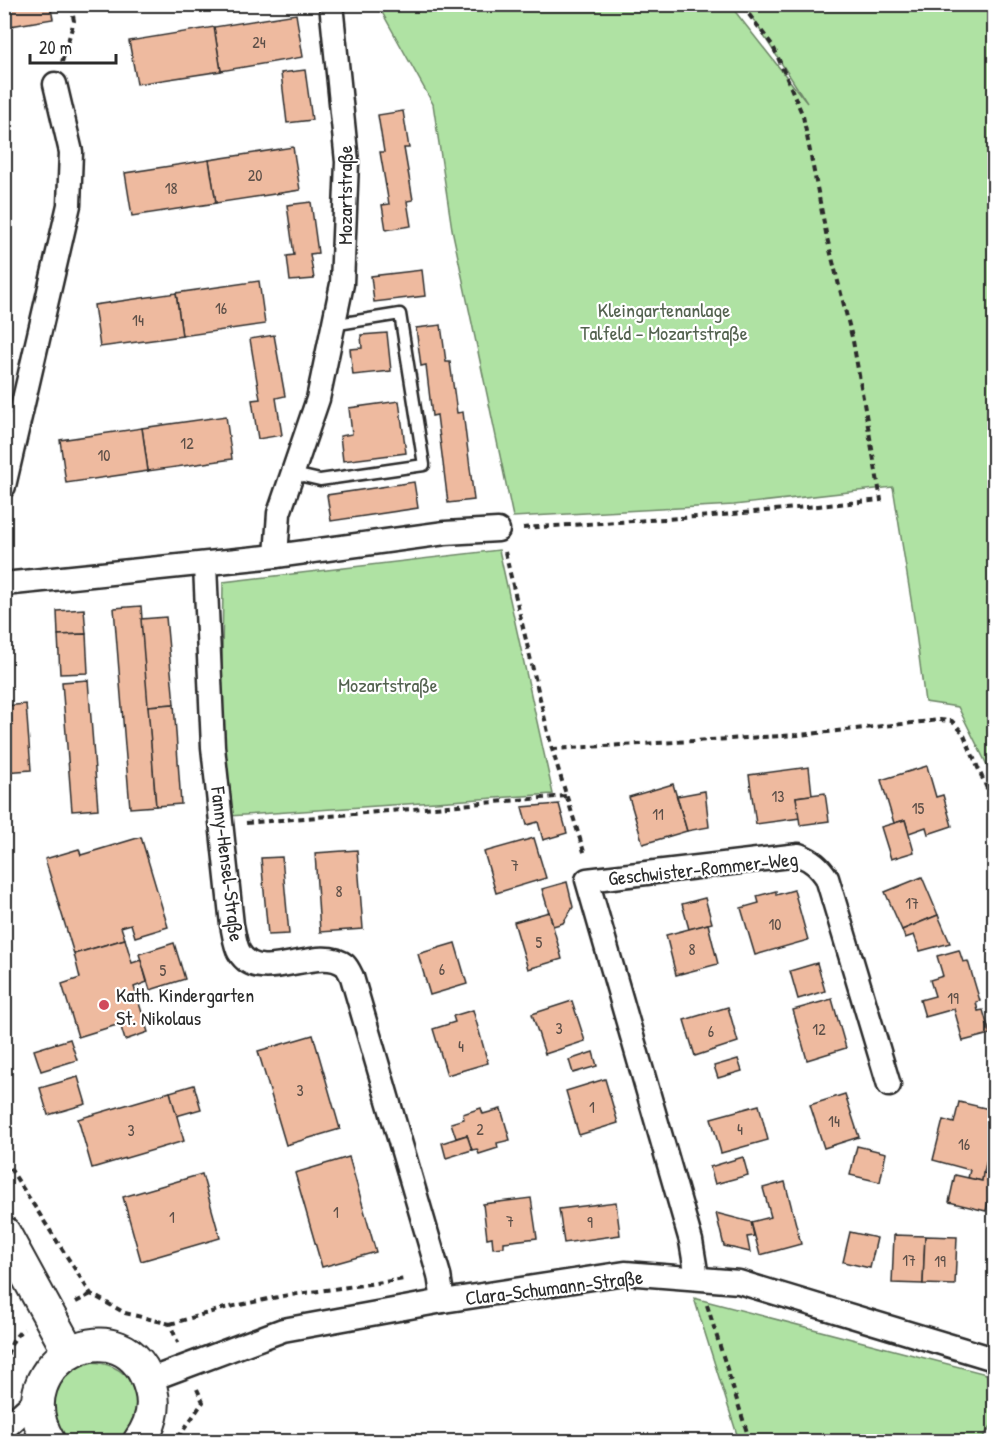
<svg xmlns="http://www.w3.org/2000/svg" width="999" height="1446" font-family="'Patrick Hand',sans-serif">
<style>
.green{fill:#afe2a3;stroke:#6d8667;stroke-width:1.5}
.building{fill:#eeba9f;stroke:#2b2b2b;stroke-width:1.5}
.lines{fill:none;stroke-linecap:round;stroke-linejoin:round}
.service-casing{stroke:#2b2b2b;stroke-width:15}
.minor-casing{stroke:#2b2b2b;stroke-width:27}
.secondary-casing{stroke:#2b2b2b;stroke-width:36}
.path{stroke:#2b2b2b;stroke-width:4;stroke-dasharray:6 4.5;stroke-linecap:butt}
.service{stroke:#fff;stroke-width:10}
.minor{stroke:#fff;stroke-width:22}
.secondary{stroke:#fff;stroke-width:32}
.poi-dot{fill:#d1495b;stroke:#fff;stroke-width:2}
.labels{text-anchor:middle;dominant-baseline:central;stroke-width:4.5;stroke-linejoin:round;paint-order:stroke}
.number-label{font-size:16px;fill:#5c4f48}
.street-label{font-size:20px;fill:#2b2b2b;stroke:#fff}
.park-label{font-size:20px;fill:#53624f;stroke:#fff}
.poi-label{font-size:20px;fill:#2b2b2b;stroke:#fff;text-anchor:start}
</style>
<rect width="100%" height="100%" fill="#fff"/>
<filter id="ink" filterUnits="userSpaceOnUse"><feTurbulence type="fractalNoise" baseFrequency=".0167" numOctaves="2"/><feDisplacementMap in="SourceGraphic" scale="12" xChannelSelector="R" yChannelSelector="G"/><feConvolveMatrix kernelMatrix="1 2 1 2 8 2 1 2 1" color-interpolation-filters="sRGB"/></filter>
<g filter="url(#ink)">
<g class="green">
<path d="M378,5h352l77,98 -63,-98h250v774l-36,-72 -33,-5 -11,-84 -21,-131 -159,18 -221,12 -61,-288 -19,-125z"/>
<path d="M499,550l54,244 -324,22 -8,-76 2,-158z"/>
<path d="M694,1298l300,78v46l-14,19h-241z"/>
<path d="M88,1362c30,0 56,20 48,53 -6,28 -20,26 -45,26 -6,0 -17,2 -22,-1 -8,-4 -14,-14 -15,-22 -1,-6 -3,-13 -3,-19 1,-18 22,-32 37,-37z"/>
</g>
<g class="building">
<path d="M4,4h46l3,15 -49,8z"/>
<path d="M296,14l7,43 -82,14 -7,-44z"/>
<path d="M214,27l7,44 -84,13 -8,-43z"/>
<path d="M305,70l7,50 -25,3 -6,-50z"/>
<path d="M403,111l6,37h-5l9,52 -6,1 4,25 -25,4 -4,-25 7,-1 -9,-52h4l-6,-37z"/>
<path d="M293,147l7,43 -84,13 -7,-43z"/>
<path d="M4,152l6,35h-6z"/>
<path d="M209,160l7,43 -84,13 -7,-43z"/>
<path d="M311,202l7,51 -8,1 4,25 -24,2 -3,-25 7,-1 -7,-50z"/>
<path d="M422,270l3,26 -51,6 -3,-26z"/>
<path d="M259,281l6,43 -83,12 -6,-43z"/>
<path d="M176,293l6,43 -82,11 -6,-42z"/>
<path d="M441,325l5,37h4l7,51 6,-1 11,88 -26,3 -11,-88 -5,1 -6,-51 -5,1 -5,-38z"/>
<path d="M387,333l4,38 -38,4 -3,-26 12,-1 -1,-13z"/>
<path d="M274,335l11,61 -9,2 6,37 -24,4 -6,-39 8,-1 -10,-60z"/>
<path d="M399,401l7,52 -63,8 -3,-25 12,-2 -3,-26z"/>
<path d="M226,416l6,43 -84,12 -6,-43z"/>
<path d="M142,428l6,43 -82,12 -6,-43z"/>
<path d="M414,482l4,26 -87,13 -4,-26z"/>
<path d="M141,606l15,200 -26,2 -16,-200z"/>
<path d="M84,609l2,25 -28,1 -1,-24z"/>
<path d="M166,617l8,87 -26,2 -7,-87z"/>
<path d="M86,634l2,39 -28,1 -2,-39z"/>
<path d="M88,680l10,129 -26,2 -10,-129z"/>
<path d="M26,704l5,66 -27,2v-66z"/>
<path d="M174,704l7,100 -25,2 -8,-100z"/>
<path d="M927,766l9,31 7,-2 9,31 -24,8 -2,-7 -17,6 -4,-13 -11,3 -13,-43z"/>
<path d="M809,767l3,28 -16,2 4,21 -44,6 -7,-49z"/>
<path d="M673,784l14,47 -44,13 -14,-47z"/>
<path d="M705,791l4,36 -22,4 -10,-35z"/>
<path d="M825,793l4,28 -29,4 -4,-28z"/>
<path d="M559,804l8,29 -24,7 -5,-18 -11,3 -5,-18z"/>
<path d="M905,820l9,32 -23,7 -10,-32z"/>
<path d="M141,837l27,90 -33,10 -4,-13 -10,3 4,12 -51,15 -29,-95 34,-10 2,6z"/>
<path d="M534,838l12,40 -50,15 -12,-41z"/>
<path d="M357,850l6,79 -43,3 -5,-79z"/>
<path d="M282,857l7,77 -21,1 -7,-77z"/>
<path d="M922,877l16,38 -36,15 -17,-38z"/>
<path d="M567,882l6,25 -10,16 -10,3 -11,-37z"/>
<path d="M794,890l14,50 -53,15 -14,-47 18,-5 -2,-7 19,-5v4z"/>
<path d="M705,898l7,25 -23,6 -7,-25z"/>
<path d="M549,912l13,47 -34,10 -14,-47z"/>
<path d="M938,915l12,28 -30,8 -6,-16 -9,3 -3,-8z"/>
<path d="M708,924l10,40 -42,11 -10,-40z"/>
<path d="M125,939l7,24 9,-3 6,22 -13,5 14,45 -23,8 -5,-16 -42,13 -16,-53 18,-6 -6,-24z"/>
<path d="M174,943l11,36 -35,11 -11,-36z"/>
<path d="M455,943l12,41 -37,11 -12,-41z"/>
<path d="M959,950l4,12 5,-1 12,40 -4,1 2,9 5,-1 7,24 -27,7 -9,-32 -29,8 -5,-17 15,-4 -5,-16 13,-4 -6,-20z"/>
<path d="M817,963l8,28 -27,8 -8,-28z"/>
<path d="M832,999l14,49 -39,12 -14,-50z"/>
<path d="M572,1001l13,40 -40,13 -13,-40z"/>
<path d="M728,1007l10,35 -43,14 -11,-36z"/>
<path d="M473,1010l15,53 -41,12 -14,-46 22,-7 -2,-6z"/>
<path d="M313,1035l27,94 -54,16 -28,-94z"/>
<path d="M70,1039l7,21 -36,11 -7,-21z"/>
<path d="M593,1052l4,14 -24,7 -4,-13z"/>
<path d="M738,1059l4,12 -24,7 -4,-12z"/>
<path d="M78,1077l8,27 -38,11 -8,-27z"/>
<path d="M605,1079l13,44 -39,12 -13,-44z"/>
<path d="M194,1085l7,24 -25,7 -6,-24z"/>
<path d="M170,1092l14,49 -92,27 -14,-49z"/>
<path d="M845,1094l14,43 -35,11 -14,-43z"/>
<path d="M959,1102l35,8v18l-12,53 -14,-3 2,-8 -37,-10 10,-40 11,3z"/>
<path d="M759,1105l9,35 -47,13 -10,-35z"/>
<path d="M481,1108l2,6 18,-5 9,31 -13,3 1,5 -19,6 -2,-5 -5,1 -5,-15 -11,3 -5,-15 13,-4 -1,-5z"/>
<path d="M467,1135l5,15 -26,8 -4,-15z"/>
<path d="M857,1146l29,7 -6,29 -30,-7z"/>
<path d="M349,1157l27,95 -54,15 -27,-94z"/>
<path d="M743,1157l5,18 -33,9 -5,-17z"/>
<path d="M983,1173l11,2 -8,36 -37,-9 6,-27 27,6z"/>
<path d="M202,1174l18,64 -79,23 -18,-64z"/>
<path d="M785,1182l16,62 -41,11 -9,-33 20,-5 -8,-29z"/>
<path d="M531,1198l6,40 -33,4v5l-11,1 -1,-11 -5,1 -4,-34z"/>
<path d="M616,1202l4,33 -56,8 -5,-34z"/>
<path d="M716,1213l35,9 3,14 -7,1 3,15 -26,-6z"/>
<path d="M850,1232l27,6 -7,30 -27,-6z"/>
<path d="M894,1235l31,1 -2,48 -31,-1z"/>
<path d="M925,1236l32,1 -2,48 -32,-1z"/>
</g>
<g class="lines">
<g class="service-casing">
<path id="service" d="M294,474l26,6 104,-15 -24,-151 -68,11"/>
</g>
<g class="minor-casing">
<g id="minor">
<path d="M4,486l65,-281 2,-53 -16,-68"/>
<path d="M276,556l3,-43 39,-114 24,-115 5,-122 -16,-158"/>
<path d="M205,565l8,182 19,178c2,8 3,20 7,27 21,36 79,-9 106,13 3,3 5,8 7,12l87,298 4,26"/>
<path d="M4,584l272,-28 169,-23 53,-3"/>
<path d="M697,1277l-6,-36 -104,-361 212,-25c13,5 20,11 28,23l62,207"/>
<path d="M149,1380l134,-50 160,-29 182,-28 114,9 255,77"/>
<path d="M4,1429l31,-28"/>
</g>
</g>
<g class="secondary-casing">
<g id="secondary">
<path d="M4,1233l64,117"/>
<path d="M49,1442c-49,-81 78,-144 102,-52 5,18 -1,37 -12,52"/>
</g>
</g>
<g class="path">
<path d="M62,62l12,-41 -3,-17"/>
<path d="M523,528l189,-12 169,-16 -28,-159 -26,-103 -24,-122 -30,-70 -32,-42"/>
<path d="M505,552l47,197 33,106"/>
<path d="M552,749l247,-14 141,-15 12,1 11,12 31,72"/>
<path d="M246,823l320,-27"/>
<path d="M4,1159l87,135 34,19 45,11 8,19"/>
<path d="M76,1302l15,-8"/>
<path d="M707,1305l43,137"/>
<path d="M170,1324l55,-16 58,-12 122,-17"/>
<path d="M4,1365c4,-12 8,-29 20,-36"/>
<path d="M178,1438l25,-36 -6,-13"/>
</g>
<use href="#service" class="service"/>
<use href="#minor" class="minor"/>
<use href="#secondary" class="secondary"/>
</g>
</g>
<circle class="poi-dot" cx="104" cy="1005" r="6"/>
<g class="labels">
<g class="number-label">
<text x="259" y="42">24</text>
<text x="255" y="175">20</text>
<text x="171" y="188">18</text>
<text x="221" y="308">16</text>
<text x="138" y="320">14</text>
<text x="187" y="443">12</text>
<text x="104" y="455">10</text>
<text x="778" y="796">13</text>
<text x="918" y="808">15</text>
<text x="658" y="814">11</text>
<text x="515" y="865">7</text>
<text x="339" y="891">8</text>
<text x="912" y="903">17</text>
<text x="775" y="924">10</text>
<text x="539" y="942">5</text>
<text x="692" y="949">8</text>
<text x="442" y="969">6</text>
<text x="163" y="970">5</text>
<text x="953" y="998">19</text>
<text x="559" y="1028">3</text>
<text x="819" y="1029">12</text>
<text x="711" y="1031">6</text>
<text x="461" y="1046">4</text>
<text x="300" y="1090">3</text>
<text x="592" y="1107">1</text>
<text x="834" y="1121">14</text>
<text x="480" y="1129">2</text>
<text x="740" y="1129">4</text>
<text x="131" y="1130">3</text>
<text x="964" y="1144">16</text>
<text x="336" y="1212">1</text>
<text x="172" y="1217">1</text>
<text x="510" y="1221">7</text>
<text x="590" y="1222">9</text>
<text x="909" y="1260">17</text>
<text x="940" y="1261">19</text>
</g>
<g class="street-label">
<text transform="translate(344 195) rotate(-90)">Mozartstraße</text>
<text transform="translate(228 864) rotate(83)">Fanny-Hensel-Straße</text>
<text transform="translate(703 868) rotate(-6)">Geschwister-Rommer-Weg</text>
<text transform="translate(554 1287) rotate(-7)">Clara-Schumann-Straße</text>
</g>
<g class="park-label">
<text x="664" y="309">Kleingartenanlage<tspan x="664" dy="23">Talfeld - Mozartstraße</tspan></text>
<text x="388" y="684">Mozartstraße</text>
</g>
<g class="poi-label">
<text x="116" y="994">Kath. Kindergarten<tspan x="116" dy="23">St. Nikolaus</tspan></text>
</g>
</g>
<rect width="999" height="1446" fill="none" stroke="#fff" stroke-width="24"/>
<rect x="12" y="12" width="975" height="1422" fill="none" stroke="#2b2b2b" stroke-width="2" filter="url(#ink)"/>
<path d="M30 54v9h86v-9" fill="none" stroke="#2b2b2b" stroke-width="3"/>
<text x="39" y="54" font-size="18" fill="#2b2b2b" stroke="#ffffff" stroke-width="4.5" paint-order="stroke">20 m</text>
</svg>
